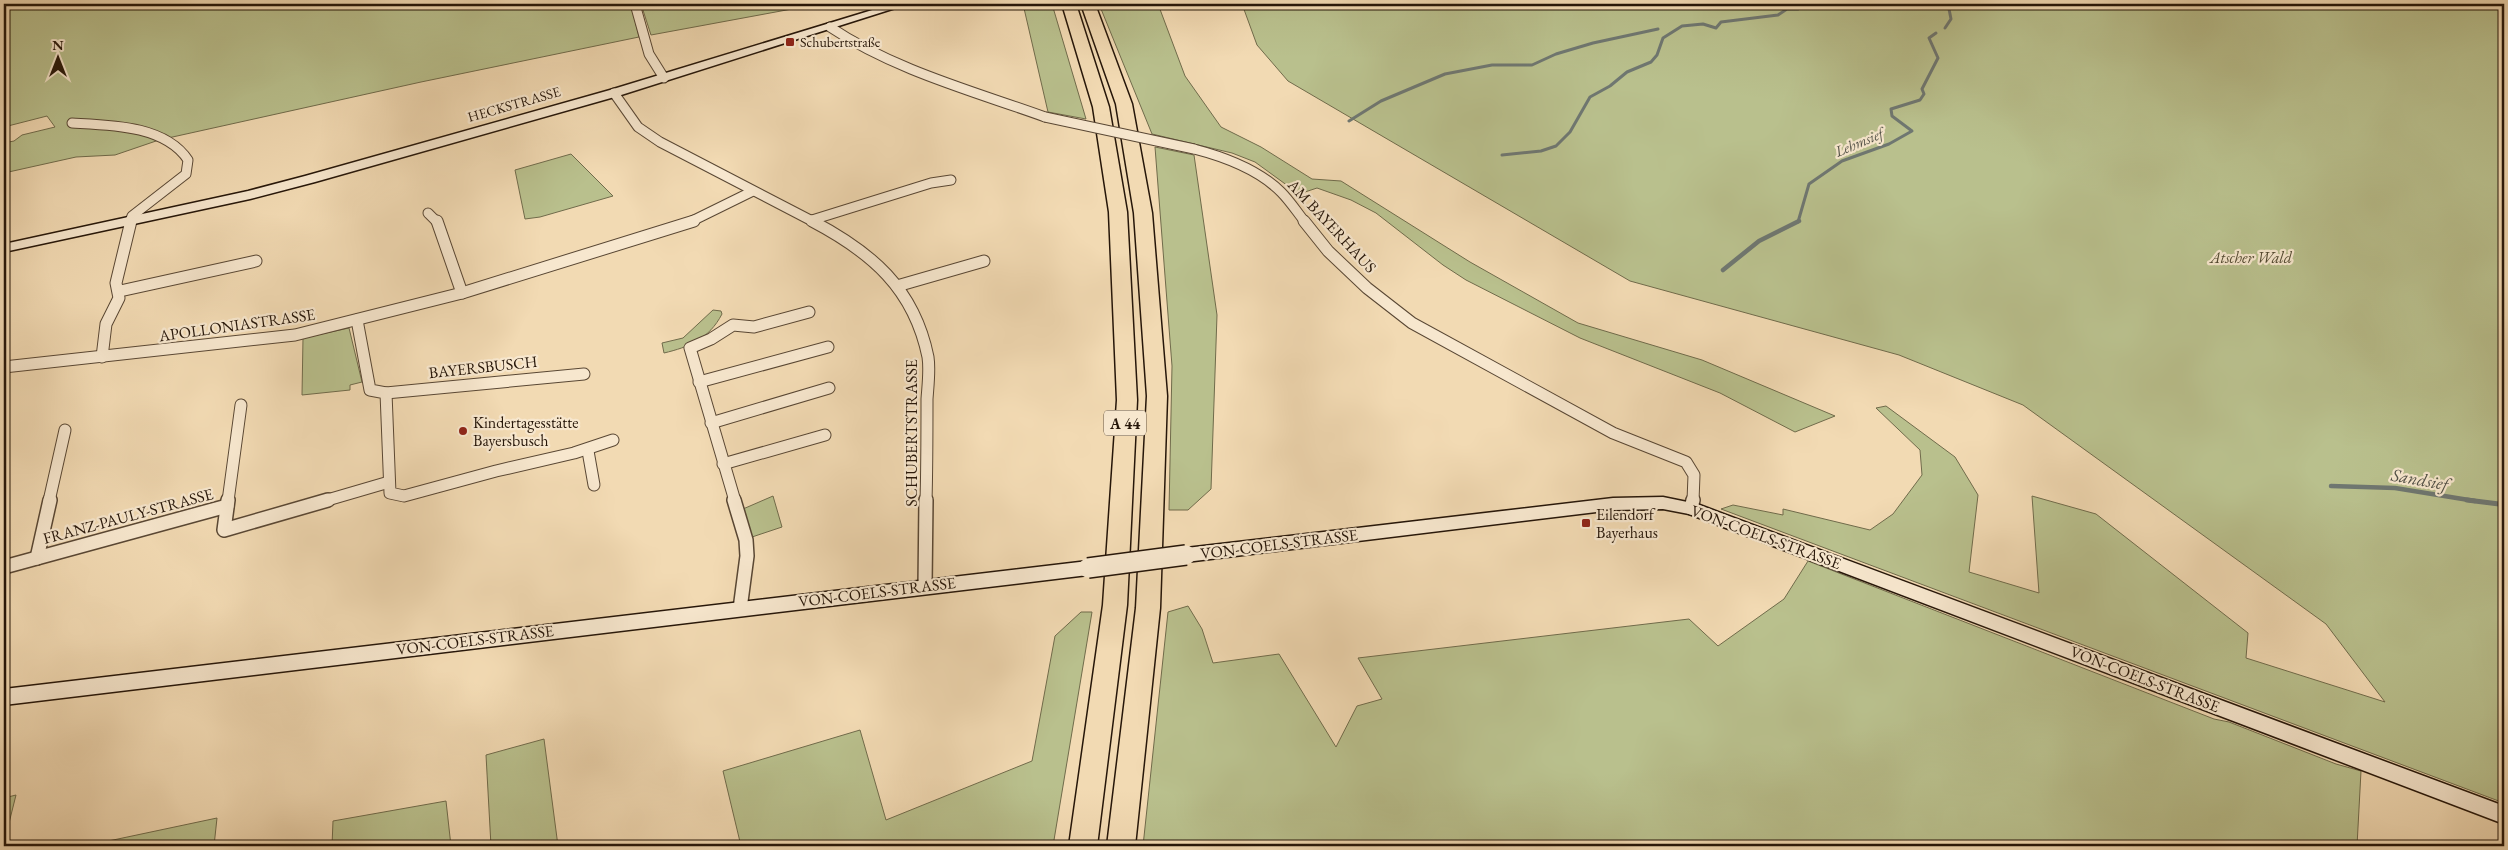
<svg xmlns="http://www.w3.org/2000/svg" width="2508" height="850" font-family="'EB Garamond',serif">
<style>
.green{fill:#b9c08d;stroke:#706b4b}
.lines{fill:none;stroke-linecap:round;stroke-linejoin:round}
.stream-far2{stroke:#6f7771;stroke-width:3}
.stream-far1{stroke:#6f7771;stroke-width:4.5}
.stream{stroke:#6f7771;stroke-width:5}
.street-far2-casing{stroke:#594734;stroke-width:11}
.street-far1-casing{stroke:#594734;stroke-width:13}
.street-casing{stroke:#594734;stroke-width:16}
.secondary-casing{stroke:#261609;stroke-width:3}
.highway-casing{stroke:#261609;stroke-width:3}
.street-far2{stroke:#f7e7ce;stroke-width:9}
.street-far1{stroke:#f7e7ce;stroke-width:11}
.street{stroke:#f7e7ce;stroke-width:13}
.secondary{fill:#f7e7ce;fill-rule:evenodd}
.highway{fill:#f2dab3;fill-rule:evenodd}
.street-bridge-casing{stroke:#594734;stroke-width:11;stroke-linecap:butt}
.secondary-bridge-casing{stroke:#261609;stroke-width:22;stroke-linecap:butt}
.street-bridge{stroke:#f7e7ce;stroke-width:9}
.secondary-bridge{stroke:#f7e7ce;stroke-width:19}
.poi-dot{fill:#8f2418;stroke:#f7e7ce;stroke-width:2}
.labels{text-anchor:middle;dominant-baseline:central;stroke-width:4.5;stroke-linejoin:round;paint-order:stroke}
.far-poi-label{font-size:14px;fill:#261609;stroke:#f7e7ce;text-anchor:start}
.far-street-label{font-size:14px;fill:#261609;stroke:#f7e7ce}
.far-water-label{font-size:15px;font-style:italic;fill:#504f46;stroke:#f7e7ce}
.shield{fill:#f7e7ce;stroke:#655544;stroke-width:1}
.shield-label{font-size:15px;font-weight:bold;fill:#261609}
.street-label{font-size:16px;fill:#261609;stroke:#f7e7ce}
.park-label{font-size:16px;font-style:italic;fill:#524931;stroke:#f7e7ce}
.poi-label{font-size:16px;fill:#261609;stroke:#f7e7ce;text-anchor:start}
.water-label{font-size:18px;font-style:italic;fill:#504f46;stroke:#f7e7ce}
</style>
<rect width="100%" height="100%" fill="#f2dab3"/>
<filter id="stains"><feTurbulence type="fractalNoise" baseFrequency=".004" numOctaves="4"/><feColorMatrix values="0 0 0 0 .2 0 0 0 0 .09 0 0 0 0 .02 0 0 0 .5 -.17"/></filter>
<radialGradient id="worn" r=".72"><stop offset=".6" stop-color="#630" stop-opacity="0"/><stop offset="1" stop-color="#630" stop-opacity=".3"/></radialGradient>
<g class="green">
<path d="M4,4h627l8,33 -218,45 -262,58 -44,15 -39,2 -72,16v-30l10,-2 8,-6 33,-8 -8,-11 -43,11z"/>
<path d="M641,4h178l-168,31z"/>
<path d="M1023,4h29l34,115 -38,-7z"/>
<path d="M1099,4h59l27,72 36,51 40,20 51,32 29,2 129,81 108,61 124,37 133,56 -40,16 -75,-39 -140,-55 -114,-58 -23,-15 -67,-52 -25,-13 -34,-12 -18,6 -44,-32 -23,-9 -80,-19z"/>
<path d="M1242,4h1262v799l-783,-294 12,-4 50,10v-6l87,21 23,-16 29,-39 -2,-25 -44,-42 10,-2 69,51 23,38 -9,77 70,21 -7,-97 64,18 152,119 -2,25 139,44 -59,-78 -303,-219 -124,-50 -269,-74 -342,-200 -31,-36z"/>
<path d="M1155,147l39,8 23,160 -6,174 -23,21h-19l3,-144z"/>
<path d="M571,154l42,42 -73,21 -15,2 -10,-49z"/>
<path d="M713,310l8,1 1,3c-13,25 -33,33 -58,39l-2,-10 21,-5z"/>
<path d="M349,328l13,54 -12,3v5l-48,5 1,-57z"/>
<path d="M773,496l9,31 -30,10 -9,-28z"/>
<path d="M1808,561l406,158 15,3 107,42 25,7 -4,75h-1214l25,-234 20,-6 14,23 11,34 66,-9 57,93 21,-41 25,-7 -24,-41 331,-39 29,27 66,-47z"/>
<path d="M1081,612h11l-39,234h-312l-18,-75 137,-41 26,90 146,-59 23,-125z"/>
<path d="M544,739l14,107h-67l-5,-91z"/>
<path d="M16,795l-12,48v-45z"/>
<path d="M446,801l5,45h-119l1,-25z"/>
<path d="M217,818l-3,28h-115v-3z"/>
</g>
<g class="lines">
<g class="stream-far2">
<path d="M1945,28l6,-9 -3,-15"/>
<path d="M1349,121l32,-20 64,-27 47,-9h40l24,-11 37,-11 65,-14"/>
<path d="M1502,155l39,-4 15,-5 14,-14 20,-35 20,-11 17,-14 24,-10 6,-7 6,-17 19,-12 21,-2 13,4 5,-6 57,-7 9,-6h11l8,-5"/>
<path d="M1798,222l11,-38 33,-23 47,-17 23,-13 -20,-15 -1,-7 29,-9 4,-6 -2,-5 16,-31 -9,-20 7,-5"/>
</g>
<g class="stream-far1">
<path d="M1723,270l36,-29 40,-20"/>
<path d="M2331,486l64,2 80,13"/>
</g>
<path class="stream" d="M2467,500l32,4 5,-2"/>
<g class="street-far2-casing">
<g id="street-far2">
<path d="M635,4l14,50 15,24"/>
<path d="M830,27c64,43 143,64 215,90"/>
<path d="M614,93l24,34 22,15 154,80"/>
<path d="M72,123c37,2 93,2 116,37l-2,14 -54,42 -2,6"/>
<path d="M1194,149c31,8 64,20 87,43 9,9 16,20 24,30"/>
<path d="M428,213l9,9"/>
<path d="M812,220l119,-37 20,-3"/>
<path d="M690,222l63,-31"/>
</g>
</g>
<g class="street-far1-casing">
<g id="street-far1">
<path d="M437,221l25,72"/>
<path d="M812,221c59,31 102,67 116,136 2,13 0,28 -1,42 0,34 0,68 -1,102"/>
<path d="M1304,221l24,30 39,37 45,35 201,110 73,29 8,13 -1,26"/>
<path d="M897,286l87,-25"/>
<path d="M120,291l136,-30"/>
<path d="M357,320l13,70 16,3 4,100 14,3 92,-25 78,-18 39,-13"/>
<path d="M102,357l4,-33 13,-26 -3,-15 15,-62"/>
<path d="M4,367l291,-32 167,-42 232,-72"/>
<path d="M699,382l129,-35"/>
<path d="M386,393l198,-19"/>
<path d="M711,423l118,-35"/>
<path d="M588,451l6,34"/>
<path d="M723,464l102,-29"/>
<path d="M49,501l16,-71"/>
<path d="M228,501l13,-96"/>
<path d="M324,501l65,-19"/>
<path d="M735,501l-45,-153 21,-9 22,-14 21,2 55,-15"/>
</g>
</g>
<g class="street-casing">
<g id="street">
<path d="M228,500l-4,30 104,-30"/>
<path d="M734,500l12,40 1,16 -7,53"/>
<path d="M1691,508l2,-8"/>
<path d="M37,558l13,-58"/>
<path d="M4,567l223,-61"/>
<path d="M925,586l1,-86"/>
</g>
</g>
<g class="secondary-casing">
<g id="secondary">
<path d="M892,4h16l-290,92 -303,86 -65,17 -246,53v-8l244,-53 57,-15 305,-86z"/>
<path d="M1663,497l34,7 807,302v18l-815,-310 -26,-5 -50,1 -427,52 -6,-2 -3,-5 3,-5 6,-2 427,-50z"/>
<path d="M1088,561l6,2 3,5 -3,5 -6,2 -1084,130v-16z"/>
</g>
</g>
<g class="highway-casing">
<g id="highway">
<path d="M1062,4h14l33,103 18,105 10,188 -10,205 -30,241h-28l34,-241 14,-205 -8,-188 -16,-105z"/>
<path d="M1081,4h14l37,100 20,109 15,183 -7,212 -25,238h-28l29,-238 11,-212 -13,-183 -18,-109z"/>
</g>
</g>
<use href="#street-far2" class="street-far2"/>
<use href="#street-far1" class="street-far1"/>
<use href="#street" class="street"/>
<use href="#secondary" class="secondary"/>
<use href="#highway" class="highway"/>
<g class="street-bridge-casing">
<path id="street-bridge" d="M1045,117l149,32"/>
</g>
<g class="secondary-bridge-casing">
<path id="secondary-bridge" d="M1088,568l98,-13"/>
</g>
<use href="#street-bridge" class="street-bridge"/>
<use href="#secondary-bridge" class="secondary-bridge"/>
</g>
<g class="poi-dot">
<rect x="785" y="37" width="10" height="10" rx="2.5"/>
<circle cx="463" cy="431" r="5"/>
<rect x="1581" y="518" width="10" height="10" rx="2.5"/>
</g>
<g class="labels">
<g class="far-poi-label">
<text x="800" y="42">Schubertstraße</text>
</g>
<g class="far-street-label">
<text transform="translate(514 104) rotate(-16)">HECKSTRASSE</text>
</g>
<g class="far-water-label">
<text transform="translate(1859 142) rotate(-23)">Lehmsief</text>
</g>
<rect class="shield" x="1104" y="410.5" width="42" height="25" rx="4"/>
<g class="shield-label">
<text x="1125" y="423">A 44</text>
</g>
<g class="street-label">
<text transform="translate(1332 226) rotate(47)">AM BAYERHAUS</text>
<text transform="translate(237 325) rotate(-8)">APOLLONIASTRASSE</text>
<text transform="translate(483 367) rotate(-6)">BAYERSBUSCH</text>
<text transform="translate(911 433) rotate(-90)">SCHUBERTSTRASSE</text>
<text transform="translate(128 516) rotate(-15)">FRANZ-PAULY-STRASSE</text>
<text transform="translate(1766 537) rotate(20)">VON-COELS-STRASSE</text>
<text transform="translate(1279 544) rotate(-7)">VON-COELS-STRASSE</text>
<text transform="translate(877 592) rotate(-7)">VON-COELS-STRASSE</text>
<text transform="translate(475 640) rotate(-7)">VON-COELS-STRASSE</text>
<text transform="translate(2145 679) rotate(21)">VON-COELS-STRASSE</text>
</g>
<g class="park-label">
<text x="2251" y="257">Atscher Wald</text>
</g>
<g class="poi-label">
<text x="473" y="422">Kindertagesstätte<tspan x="473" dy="18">Bayersbusch</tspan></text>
<text x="1596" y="514">Eilendorf<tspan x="1596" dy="18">Bayerhaus</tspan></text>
</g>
<g class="water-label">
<text transform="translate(2420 479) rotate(10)">Sandsief</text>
</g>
</g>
<rect width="2508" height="850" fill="none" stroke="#f2dab3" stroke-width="20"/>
<rect x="5" y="5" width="2498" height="840" fill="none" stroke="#261609" stroke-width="2.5"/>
<rect x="10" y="10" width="2488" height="830" fill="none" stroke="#261609"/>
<g transform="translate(58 58)" stroke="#f7e7ce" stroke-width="4" paint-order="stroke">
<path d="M0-4L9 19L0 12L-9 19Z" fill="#261609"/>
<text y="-8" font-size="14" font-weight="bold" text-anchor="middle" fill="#261609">N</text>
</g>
<rect width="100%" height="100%" filter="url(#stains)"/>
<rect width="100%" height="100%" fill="url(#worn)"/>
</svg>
